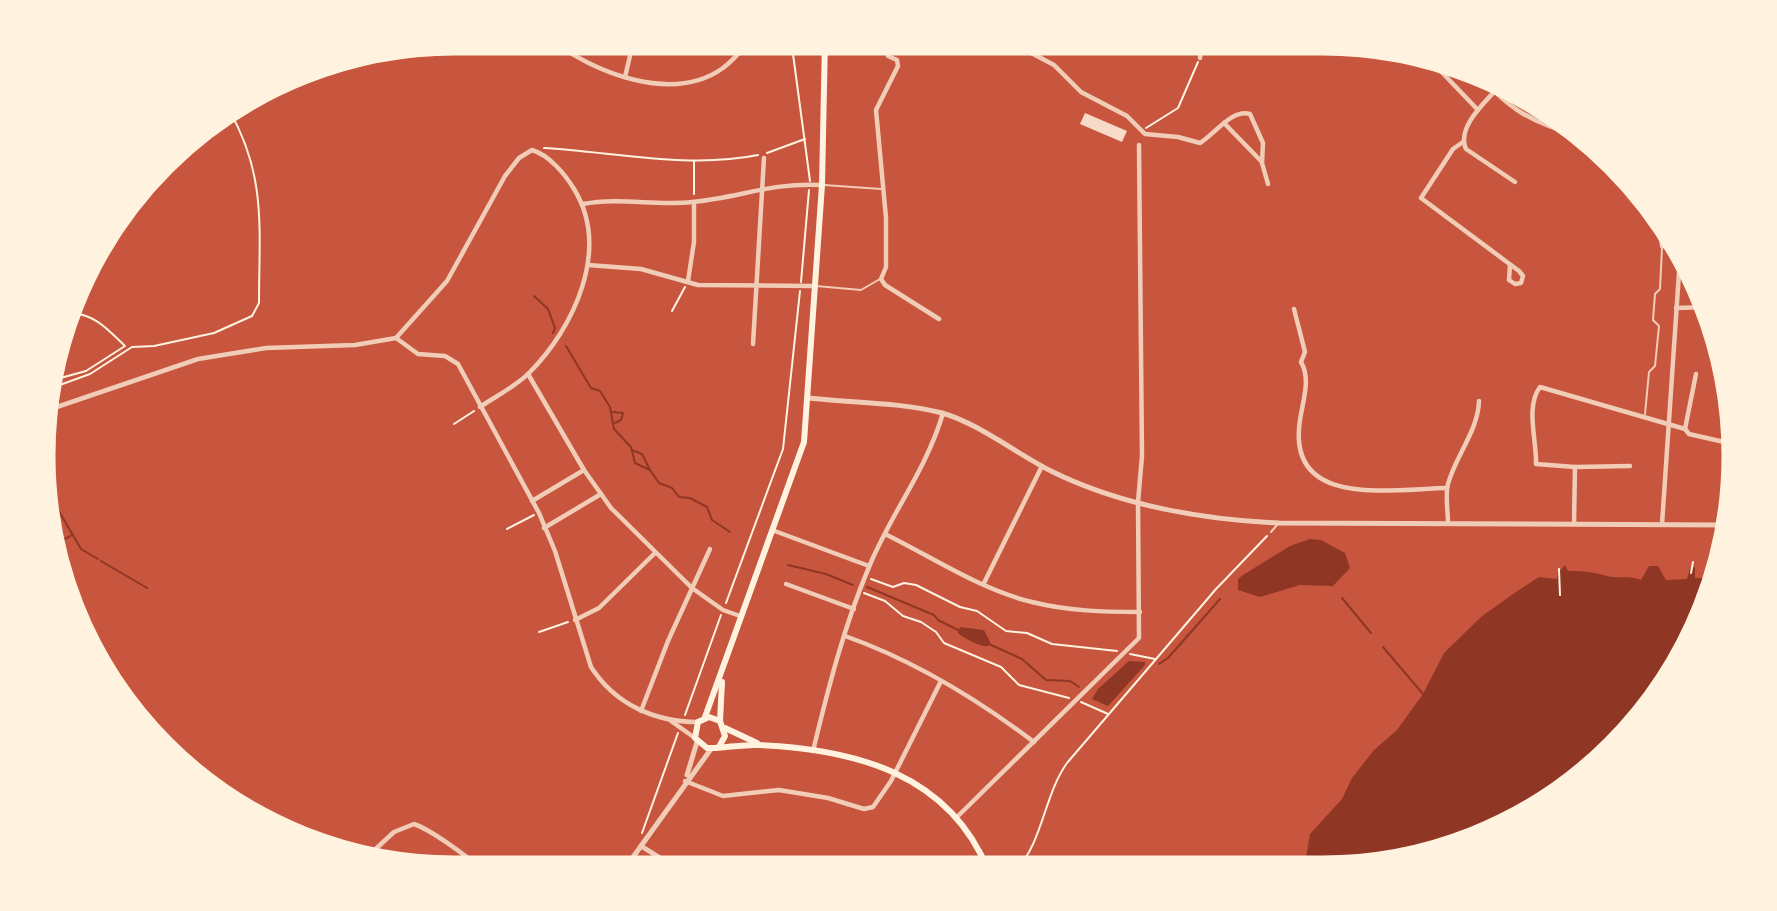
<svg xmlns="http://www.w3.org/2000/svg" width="1777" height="911" font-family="Inter,sans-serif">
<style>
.water{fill:#8f3625}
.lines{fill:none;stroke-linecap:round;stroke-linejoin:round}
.stream{stroke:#8f3625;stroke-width:2}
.building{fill:#f7dbc8}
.path{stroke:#fff3e0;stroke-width:2}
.service{stroke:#f1ccb7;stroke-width:2}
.minor{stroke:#f1ccb7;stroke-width:4.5}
.tertiary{stroke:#f1ccb7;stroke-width:5}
.secondary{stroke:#fff3e0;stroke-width:6}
.rim{fill:none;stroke:#fff3e0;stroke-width:9}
</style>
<rect width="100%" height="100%" fill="#c8553d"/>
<g class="water">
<path d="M1310,539l11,1 24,13 5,15 -17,18 -33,-1 -40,12 -22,-7v-11l5,-4 47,-29z"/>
<path d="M1565,565l3,6c16,0 25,1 39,5 12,3 22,-1 34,4l8,-14h9l8,14 21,-1 3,-10 5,-2v11h17l-16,62 -61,90 -60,57 -94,54 -105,28h-72l6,-35 32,-35 10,-21 22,-28 23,-20 26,-36 21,-41 37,-36 32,-23 26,-17 18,2 1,-6z"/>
<path d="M960,627l24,3 6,12 -2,4c-7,2 -24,-8 -30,-13z"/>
<path d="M1129,661l16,1v3l-37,41 -16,-7 6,-10z"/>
</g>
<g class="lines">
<g class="stream">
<path d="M534,296l14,13 7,19 -2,5"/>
<path d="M566,346l25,42 9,3 10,16 4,22 17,18 4,16 15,7 9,13 13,5 7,9 11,1 17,9 5,13 18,12"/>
<path d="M613,412l10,1 -2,7 -6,3"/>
<path d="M632,450l10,4 8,16"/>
<path d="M43,484l38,65 17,10"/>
<path d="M53,546l19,-11"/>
<path d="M101,561l46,27"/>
<path d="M788,565l38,9 27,11"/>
<path d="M867,587l67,28 4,5 20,10"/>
<path d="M1342,598l29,35"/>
<path d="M989,644l33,15 24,21 24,1 9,6"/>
<path d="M1383,647l40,47"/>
<path d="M1159,664l9,-6 52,-59"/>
</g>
</g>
<path class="building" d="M1085,113l42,18 -5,11 -42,-18z"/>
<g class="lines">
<g class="path">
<path d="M791,39l19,142"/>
<path d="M1146,128l32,-20 20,-46"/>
<path d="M544,148c70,4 145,21 214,7"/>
<path d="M767,153l38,-14"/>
<path d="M694,194v-33"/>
<path d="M801,282l8,-92"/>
<path d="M672,311l13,-24"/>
<path d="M46,382l40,-11 39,-25c-17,-16 -29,-31 -53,-33"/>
<path d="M46,390l44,-16 42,-27 22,-1 60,-13 38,-17 7,-13c0,-73 8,-127 -30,-193"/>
<path d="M454,424l20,-13"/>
<path d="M507,529l27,-14"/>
<path d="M1559,569l1,26"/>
<path d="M1691,573l2,-11"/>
<path d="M871,579l22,8 11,-4 12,2 44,22 17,4 29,20 21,2 25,11 65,7"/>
<path d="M864,593l21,8 18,15 18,6 15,10 8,11 57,24 18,18 50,13"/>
<path d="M726,603l57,-154 17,-158"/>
<path d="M539,632l29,-10"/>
<path d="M1130,654l25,5"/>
<path d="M1081,702l27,12"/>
<path d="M685,715l36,-100"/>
<path d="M642,833l36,-100"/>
<path d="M1016,870c27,-28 28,-75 51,-107l149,-174 51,-53"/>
</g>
<g class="service">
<path d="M824,185l57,4"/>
<path d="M816,286l45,4 19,-11"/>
<path d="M1645,414l4,-42 6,-6 4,-40 -6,-6 2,-26 5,-5 2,-41"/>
<path d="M1271,532l6,-7"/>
</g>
<g class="minor">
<path d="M550,39c44,34 123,65 173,29 10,-8 20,-17 24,-29"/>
<path d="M896,39l-8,17 9,4 1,6 -22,44 10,108v49l-5,12 4,6 54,34"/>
<path d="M1005,39l49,26 27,27 46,24 18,18 33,3 22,6c15,-9 31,-34 50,-29l13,29 -1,20 6,21"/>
<path d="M1200,58l2,-19"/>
<path d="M1432,62l46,48"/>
<path d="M1477,74c31,33 53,49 98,60"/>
<path d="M625,77l9,-38"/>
<path d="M1494,92c-13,14 -37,37 -28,57l49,33"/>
<path d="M1224,123l38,39"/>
<path d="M1463,142l-10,7 -32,49 98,73 4,5 -2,7 -6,1 -6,-4 1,-15"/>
<path d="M583,204c37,-7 72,2 109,-2 47,-4 79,-20 130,-17"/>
<path d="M1660,224l2,22 11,1"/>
<path d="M588,265l53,4 57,16 117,1"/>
<path d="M688,281l6,-39v-40"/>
<path d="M1676,308l32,-1"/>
<path d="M1294,309l11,43 -4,10c10,17 2,38 -1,58 -14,89 90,69 147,68"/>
<path d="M396,338l22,16 27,2 13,8 81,149 16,38 36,116c24,37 63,55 107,55"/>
<path d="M753,344l11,-186"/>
<path d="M528,374l56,96 27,38 81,80 31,22 17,6"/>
<path d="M45,411l153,-52 68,-11 89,-3 41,-7 51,-57 58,-105 14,-18 13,-8c17,5 33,24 42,39 37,60 0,139 -45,184 -14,14 -33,23 -49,34"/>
<path d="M1685,429l11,-55"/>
<path d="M1575,467l-39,-3c1,-23 -11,-57 4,-77l145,42 4,5 44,10"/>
<path d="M532,501l52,-31"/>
<path d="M1448,523c0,-12 -3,-28 0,-39 8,-29 30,-53 31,-83"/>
<path d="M1574,524l1,-57 55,-1"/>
<path d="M1662,524l18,-266"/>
<path d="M544,528l57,-34"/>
<path d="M772,530l97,36"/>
<path d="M885,534c47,23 96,56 147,68 36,9 72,10 108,10"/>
<path d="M984,583l58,-117"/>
<path d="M786,584l68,25"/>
<path d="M575,620l24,-12 56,-55"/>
<path d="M845,636c68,24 132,63 189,106"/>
<path d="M641,711l27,-70 42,-92"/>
<path d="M671,721l24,17"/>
<path d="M813,751c15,-62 31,-125 56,-184 22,-54 57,-96 74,-154"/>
<path d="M685,781l38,15 56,-6 49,8 36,11 9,-2 18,-26 50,-100"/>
<path d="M957,817l182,-179 -1,-136 4,-46 -3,-311"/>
<path d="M368,856l26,-24 20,-8c15,5 59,35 67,47"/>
</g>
<g class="tertiary">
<path d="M809,398c43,5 90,4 133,15 36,10 75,41 109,58 68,34 152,49 228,52l447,2"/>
<path d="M687,775l10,-33"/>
<path d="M641,846l40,25"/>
<path d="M623,871l88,-122"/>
</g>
<g class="secondary">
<path d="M705,717l99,-275 18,-257 3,-146"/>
<path d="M720,721l2,-39"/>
<path d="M725,728l32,15"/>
<path d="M720,745l5,-9 -5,-15 -11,-4 -11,5 -3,16 12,10c13,1 36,-4 52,-3 96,4 190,29 229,125"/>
</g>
</g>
<path d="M0 0H1777V911H0ZM455 51H1322A404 404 0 0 1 1726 455V456A404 404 0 0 1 1322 860H455A404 404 0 0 1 51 456V455A404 404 0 0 1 455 51Z" fill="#fff3e0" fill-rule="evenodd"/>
<path class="rim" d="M455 51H1322A404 404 0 0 1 1726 455V456A404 404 0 0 1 1322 860H455A404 404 0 0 1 51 456V455A404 404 0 0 1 455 51Z"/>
</svg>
